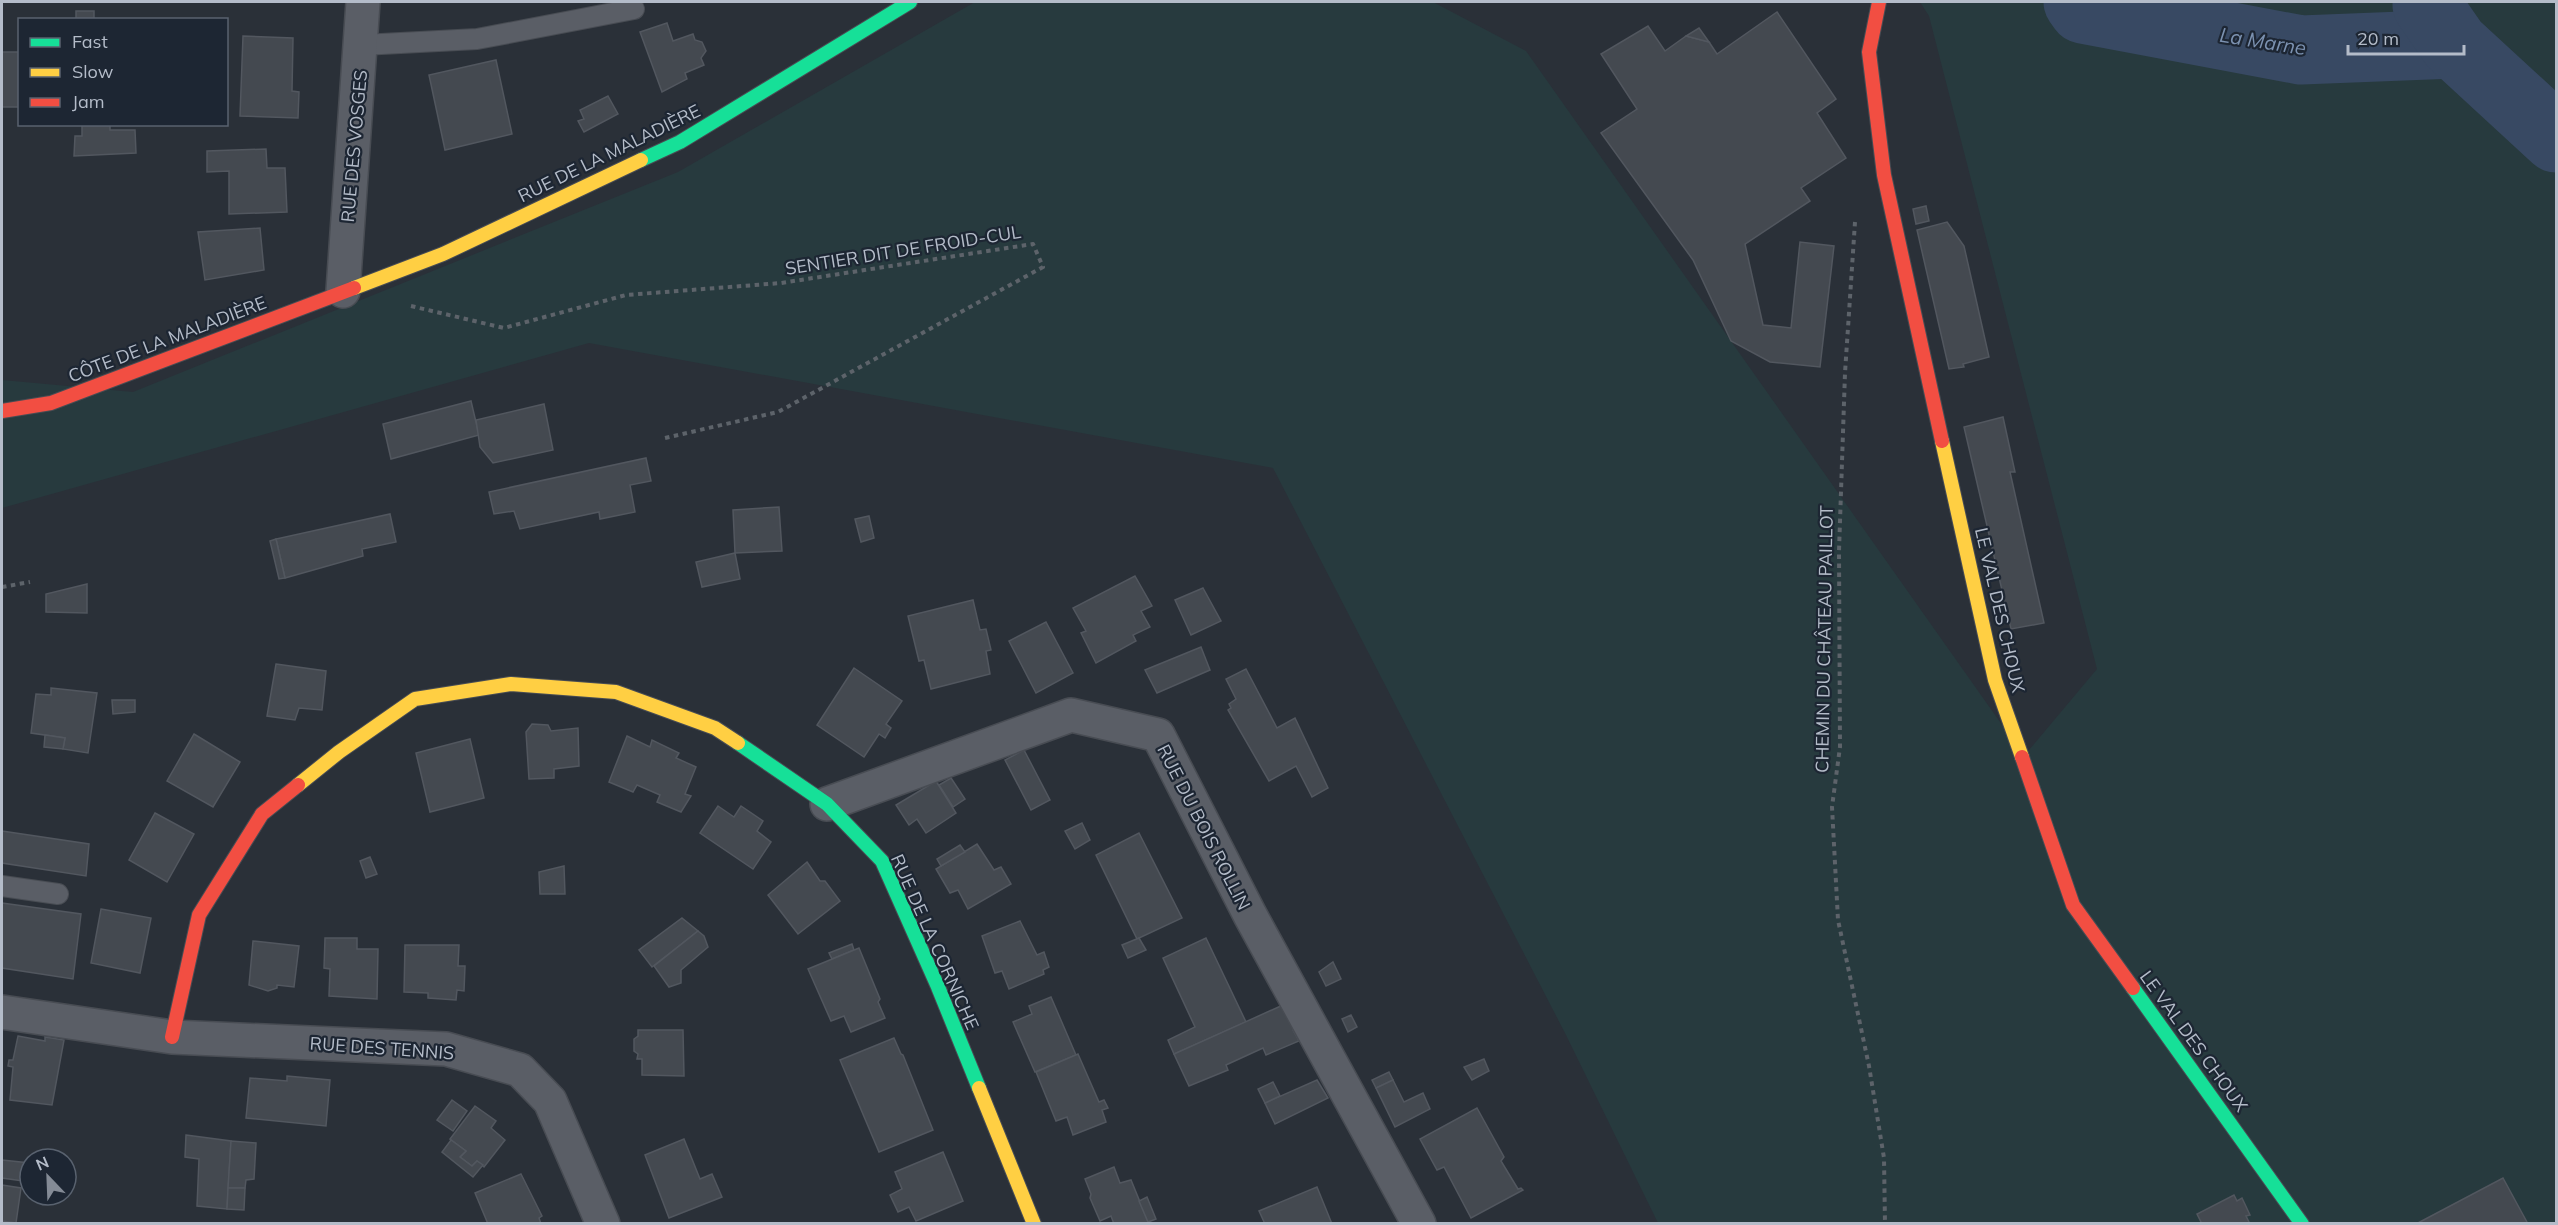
<svg xmlns="http://www.w3.org/2000/svg" width="2558" height="1225" font-family="Mulish,sans-serif">
<style>
.green{fill:#273a3e}
.lines{fill:none;stroke-linecap:round;stroke-linejoin:round}
.river{stroke:#384963;stroke-width:69}
.building{fill:#444950;stroke:#52575f;stroke-width:1.5}
.lane-casing{stroke:#484c53;stroke-width:22}
.street-casing{stroke:#484c53;stroke-width:36}
.fast-casing{stroke:#484c53;stroke-width:16}
.slow-casing{stroke:#484c53;stroke-width:16}
.jam-casing{stroke:#484c53;stroke-width:16}
.path{stroke:#5d636a;stroke-width:4;stroke-dasharray:4.5 4.5;stroke-linecap:butt}
.lane{stroke:#5a5e66;stroke-width:20}
.street{stroke:#5a5e66;stroke-width:33}
.fast{stroke:#16e098;stroke-width:14}
.slow{stroke:#ffcf43;stroke-width:14}
.jam{stroke:#f24e42;stroke-width:14}
.labels{text-anchor:middle;dominant-baseline:central;stroke-width:4.5;stroke-linejoin:round;paint-order:stroke}
.street-label{font-size:18px;fill:#b4bcc9;stroke:#1d2633}
.water-label{font-size:20px;font-style:italic;fill:#7c92b1;stroke:#1d2633}
</style>
<rect width="100%" height="100%" fill="#2a3038"/>
<path class="green" d="M975,2h458l93,49 498,705 73,-87 -168,-653 -9,-14h636v1221h-898l-92,-188 -293,-567 -684,-125 -587,165v-128l131,12 545,-220z"/>
<g class="lines">
<g class="river">
<path d="M2078,2l5,7 218,41 153,-6"/>
<path d="M2427,5l27,39 102,94"/>
</g>
</g>
<g class="building">
<rect x="76" y="11" width="18" height="9"/>
<path d="M1777,12l59,87 -19,14 29,45 -45,30 9,13 -65,43 18,81 28,3 9,-86 34,4 -14,121 -50,-5 -39,-21 -38,-81 -92,-127 36,-24 -36,-55 47,-28 17,25 21,-15 23,6 8,12z"/>
<path d="M667,23l6,18 20,-7 2,6 7,2 4,9 -5,7 3,7 -19,8 2,6 -25,13 -22,-60z"/>
<path d="M1699,28l10,14 -23,-6z"/>
<path d="M243,36l50,2 -1,53 7,1 -1,26 -58,-2z"/>
<rect x="2" y="52" width="18" height="55"/>
<path d="M496,60l16,74 -67,16 -16,-75z"/>
<path d="M608,96l10,18 -34,18 -6,-11 6,-2 -4,-9z"/>
<path d="M82,124h28v6h25l1,23 -62,3 1,-20h7z"/>
<path d="M266,149l1,19h18l2,44 -58,2v-43l-22,1v-21z"/>
<path d="M1926,206l3,15 -13,3 -3,-15z"/>
<path d="M1947,222l17,24 25,111 -26,7 1,3 -15,2 -32,-139z"/>
<path d="M260,228l4,42 -59,10 -7,-48z"/>
<path d="M471,401l8,34 -88,24 -8,-35z"/>
<path d="M544,404l9,46 -60,13 -13,-16 -4,-27z"/>
<path d="M2003,417l12,55h-5l34,151 -33,6 -47,-202z"/>
<path d="M646,458l5,23 -21,4 5,27 -35,7 -1,-7 -79,17 -6,-18 -20,3 -5,-22z"/>
<path d="M779,507l3,44 -47,2 -2,-43z"/>
<path d="M390,514l6,28 -34,7 1,7 -78,22 -9,-39z"/>
<path d="M869,516l5,22 -13,4 -6,-23z"/>
<path d="M276,539l9,39 -6,1 -9,-38z"/>
<path d="M735,553l5,26 -38,8 -6,-25z"/>
<path d="M1135,576l17,30 -11,5 9,16 -17,8 3,6 -40,22 -15,-30 5,-2 -13,-23z"/>
<path d="M87,584v29l-41,-1v-18z"/>
<path d="M1203,588l18,33 -30,14 -16,-35z"/>
<path d="M973,600l7,30 6,-1 5,21 -5,1 4,23 -59,15 -7,-29 -5,1 -11,-45z"/>
<path d="M1046,622l27,51 -37,20 -27,-52z"/>
<path d="M1201,647l9,23 -53,23 -12,-23z"/>
<path d="M276,664l50,7 -4,39 -23,-2 -4,12 -28,-4z"/>
<path d="M854,668l48,33 -16,23 5,4 -6,10 -6,-4 -15,23 -47,-32z"/>
<path d="M1246,669l31,59 18,-10 33,70 -16,9 -16,-31 -27,15 -41,-71 3,-2 -2,-4 7,-5 -10,-20z"/>
<path d="M51,688l46,5 -9,60 -25,-4 2,-11 -34,-5 5,-39 15,1z"/>
<path d="M112,700h23v12l-22,2z"/>
<path d="M532,724l16,1 3,6 27,-3 1,38 -25,3v9l-25,1 -3,-47z"/>
<path d="M194,734l46,28 -27,45 -46,-26z"/>
<path d="M45,735l20,3 -2,11 -19,-2z"/>
<path d="M627,736l23,11 2,-7 27,13 -3,5 20,9 -11,27 6,2 -10,16 -24,-10 3,-7 -23,-10 -4,7 -24,-10z"/>
<path d="M470,739l14,59 -54,14 -14,-59z"/>
<path d="M1024,750l26,50 -19,10 -26,-50z"/>
<path d="M951,778l14,21 -12,8 -14,-22z"/>
<path d="M936,781l20,32 -30,20 -9,-14 -8,6 -13,-20z"/>
<path d="M718,806l16,11 7,-11 22,15 -6,10 14,11 -18,27 -53,-36z"/>
<path d="M155,813l39,21 -27,48 -38,-22z"/>
<path d="M1082,823l8,17 -15,9 -10,-18z"/>
<path d="M2,831l87,13 -3,32 -84,-13z"/>
<path d="M1139,833l43,85 -45,21 -41,-84z"/>
<path d="M977,844l17,26 7,-3 10,17 -43,25 -10,-19 -8,3 -14,-24z"/>
<path d="M960,845l5,7 -24,14 -4,-7z"/>
<path d="M370,857l7,17 -11,4 -6,-17z"/>
<path d="M807,862l13,19h5l15,20 -42,33 -30,-39z"/>
<path d="M564,866l1,28h-25l-1,-22z"/>
<path d="M2,903l79,11 -8,65 -71,-11z"/>
<path d="M101,909l50,9 -11,55 -49,-10z"/>
<path d="M682,918l16,13 -46,36 -13,-17z"/>
<path d="M1020,921l17,34 7,-3 5,15 -6,3 1,4 -35,15 -7,-18 -7,2 -13,-37z"/>
<path d="M698,931l6,5 4,11 -27,23v13l-12,4 -15,-21z"/>
<path d="M325,938h32v11h21l-1,50 -48,-3 1,-27 -6,-1z"/>
<path d="M1139,938l7,12 -18,8 -6,-13z"/>
<path d="M1206,938l40,84 -72,32 -6,-14 27,-13 -32,-69z"/>
<path d="M253,941l46,5 -5,41 -17,-2v3l-9,3 -19,-6z"/>
<path d="M852,944l2,6 -22,9 -3,-6z"/>
<path d="M405,945h54l-1,21h7l-1,25 -7,-1 -1,10 -28,-2v-5l-24,-1z"/>
<path d="M859,948l21,51 -2,3 7,16 -34,14 -7,-16 -13,5 -23,-52z"/>
<path d="M1333,962l8,17 -15,7 -7,-14z"/>
<path d="M1051,997l25,58 -41,17 -22,-50 19,-8 -3,-8z"/>
<path d="M1283,1005l12,21 -2,4 6,11 -33,14 -3,-7 -37,17 2,5 -39,16 -15,-32z"/>
<path d="M1351,1015l6,12 -9,5 -6,-13z"/>
<path d="M638,1030h45l1,46 -42,-1v-16h-5l1,-5 -4,-3v-12l4,-3z"/>
<path d="M18,1036l27,5v-4l19,3 -12,65 -42,-5 3,-33 -5,-1 1,-6h4z"/>
<path d="M894,1038l7,16 2,1 30,75 -54,22 -39,-92z"/>
<path d="M1078,1054l21,48 5,-2 4,8 -6,2 4,12 -33,13 -6,-18 -11,4 -20,-49z"/>
<path d="M1484,1059l5,12 -17,9 -8,-13z"/>
<path d="M1389,1072l4,8 -17,8 -4,-8z"/>
<path d="M287,1076l43,4 -4,46 -80,-8 4,-40 37,3z"/>
<path d="M1317,1080l11,18 -53,26 -10,-21z"/>
<path d="M1393,1080l11,22 19,-9 7,16 -35,18 -19,-39z"/>
<path d="M1273,1082l7,14 -15,7 -7,-14z"/>
<path d="M452,1100l15,11 -14,20 -16,-11z"/>
<path d="M475,1106l21,15 -5,7 14,12 -21,27 -7,-6 -5,5 -12,-9 6,-6 -16,-12z"/>
<path d="M1477,1108l27,49 -3,4 17,28 3,-1 2,2 -52,28 -27,-51 -7,3 -17,-31z"/>
<path d="M186,1135l45,6 -4,68 -30,-3 2,-47 -14,-2z"/>
<path d="M684,1139l16,40 12,-5 10,23 -53,21 -24,-63z"/>
<path d="M451,1140l15,11 -6,6 12,9 5,-5 6,4 -10,12 -31,-25z"/>
<path d="M231,1141l25,2 -2,36 -8,1 -1,8h-17z"/>
<path d="M943,1152l20,49 -47,20 -7,-14 -11,5 -8,-17 12,-6 -7,-17z"/>
<path d="M2,1160l28,3v19l-28,-4z"/>
<path d="M1114,1167l6,16 11,-3 18,44h-35l-3,-8 -11,5 -10,-23 1,-4 -6,-15z"/>
<path d="M521,1174l21,42 -3,2 2,6h-53l-13,-31z"/>
<path d="M2503,1178l25,46h-112z"/>
<path d="M2,1185l19,3 -5,35 -14,-2z"/>
<path d="M1317,1187l15,37h-67l-6,-13z"/>
<path d="M228,1188h17l-1,22 -17,-1z"/>
<path d="M2234,1195l3,6 5,-3 8,17 -4,1 4,8h-48l-5,-10z"/>
<path d="M1147,1197l9,22 -8,3 -9,-21z"/>
</g>
<g class="lines">
<g class="lane-casing">
<g id="lane">
<path d="M362,45l115,-6 157,-30"/>
<path d="M2,886l56,8"/>
</g>
</g>
<g class="street-casing">
<g id="street">
<path d="M343,291l20,-289"/>
<path d="M827,804l244,-89 87,20 92,180 169,309"/>
<path d="M2,1012l170,25 274,12 74,21 30,31 53,123"/>
</g>
</g>
<g class="fast-casing">
<g id="fast">
<path d="M641,160l39,-18 230,-140"/>
<path d="M738,743l89,61 55,57 56,126 41,101"/>
<path d="M2133,988l169,236"/>
</g>
</g>
<g class="slow-casing">
<g id="slow">
<path d="M354,288l89,-34 198,-94"/>
<path d="M1942,441l53,239 27,77"/>
<path d="M298,785l41,-33 76,-53 96,-15 105,8 99,36 23,15"/>
<path d="M979,1088l55,136"/>
</g>
</g>
<g class="jam-casing">
<g id="jam">
<path d="M1879,2l-10,50 15,123 58,266"/>
<path d="M2,411l49,-8 303,-115"/>
<path d="M2022,757l51,148 60,83"/>
<path d="M172,1037l27,-122 63,-101 36,-29"/>
</g>
</g>
<g class="path">
<path d="M1855,222l-10,151 -6,178 1,196 -8,60 6,113 31,146 15,92 1,66"/>
<path d="M411,306l93,22 122,-33 155,-12 252,-39 10,23 -265,145 -113,26"/>
<path d="M2,587l28,-5"/>
</g>
<use href="#lane" class="lane"/>
<use href="#street" class="street"/>
<use href="#fast" class="fast"/>
<use href="#slow" class="slow"/>
<use href="#jam" class="jam"/>
</g>
<g class="labels">
<g class="street-label">
<text transform="translate(354 146) rotate(-85)">RUE DES VOSGES</text>
<text transform="translate(609 153) rotate(-26)">RUE DE LA MALADIÈRE</text>
<text transform="translate(903 250) rotate(-9)">SENTIER DIT DE FROID-CUL</text>
<text transform="translate(167 339) rotate(-21)">CÔTE DE LA MALADIÈRE</text>
<text transform="translate(2000 610) rotate(77)">LE VAL DES CHOUX</text>
<text transform="translate(1824 639) rotate(-89)">CHEMIN DU CHÂTEAU PAILLOT</text>
<text transform="translate(1204 827) rotate(63)">RUE DU BOIS ROLLIN</text>
<text transform="translate(935 942) rotate(66)">RUE DE LA CORNICHE</text>
<text transform="translate(2194 1041) rotate(54)">LE VAL DES CHOUX</text>
<text transform="translate(382 1048) rotate(4)">RUE DES TENNIS</text>
</g>
<g class="water-label">
<text transform="translate(2263 41) rotate(9)">La Marne</text>
</g>
</g>
<rect width="2558" height="1225" fill="none" stroke="#b4bcc9" stroke-width="6"/>
<rect x="18" y="18" width="210" height="108" fill="#1d2633" stroke="#59626f" stroke-width="1.5"/>
<rect x="30" y="38" width="30" height="9" fill="#16e098" stroke="#59626f" stroke-width="1.5"/>
<text x="72" y="48" font-size="18" fill="#b4bcc9">Fast</text>
<rect x="30" y="68" width="30" height="9" fill="#ffcf43" stroke="#59626f" stroke-width="1.5"/>
<text x="72" y="78" font-size="18" fill="#b4bcc9">Slow</text>
<rect x="30" y="98" width="30" height="9" fill="#f24e42" stroke="#59626f" stroke-width="1.5"/>
<text x="72" y="108" font-size="18" fill="#b4bcc9">Jam</text>
<g transform="translate(48 1177) rotate(337)"><circle r="28" fill="#1d2633" stroke="#59626f" stroke-width="1.5"/>
<path d="M0-4.5L10 22L0 15L-10 22Z" fill="#848b96"/>
<text y="-9" font-size="16" font-weight="bold" text-anchor="middle" fill="#b4bcc9">N</text>
</g>
<path d="M2348 45v9h116v-9" fill="none" stroke="#b4bcc9" stroke-width="3"/>
<text x="2357" y="45" font-size="18" fill="#b4bcc9" stroke="#1d2633" stroke-width="4.5" paint-order="stroke">20 m</text>
</svg>
